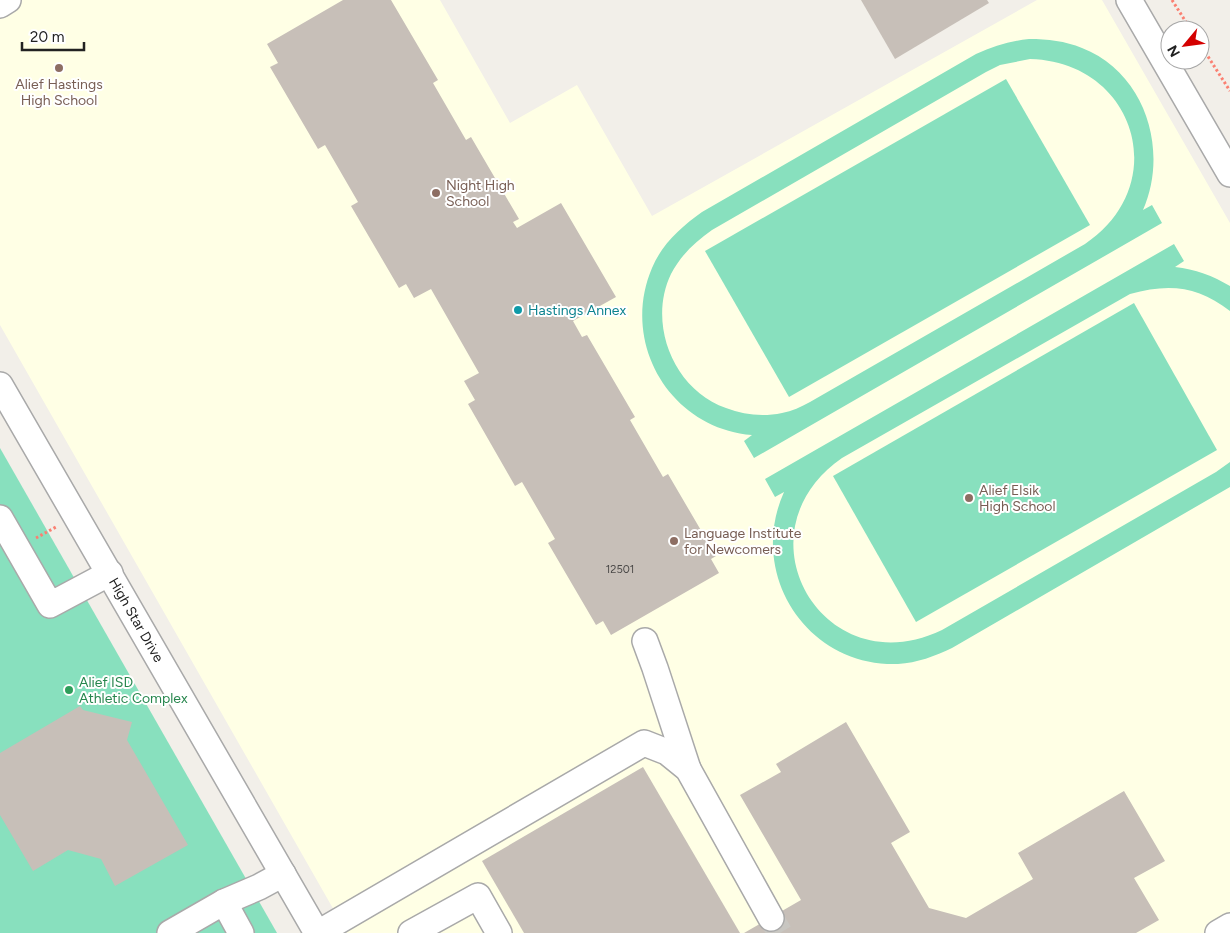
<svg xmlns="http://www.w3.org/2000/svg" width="1230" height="933" font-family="Figtree,sans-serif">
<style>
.education{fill:#ffffe5}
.pitch{fill:#88e0be;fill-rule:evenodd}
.building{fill:#c7bfb8}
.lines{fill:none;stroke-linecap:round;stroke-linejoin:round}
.minor-tunnel{stroke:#c8c6c1;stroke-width:25;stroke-dasharray:25 12;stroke-linecap:butt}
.minor-casing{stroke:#a9a9a9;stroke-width:28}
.path{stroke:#fa8072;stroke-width:3;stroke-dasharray:2.5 2.5;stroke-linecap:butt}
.minor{stroke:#fff;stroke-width:25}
.education-dot{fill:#8d6e63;stroke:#fff;stroke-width:2}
.culture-dot{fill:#0f9aa8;stroke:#fff;stroke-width:2}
.leisure-dot{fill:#2e9e5b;stroke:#fff;stroke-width:2}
.labels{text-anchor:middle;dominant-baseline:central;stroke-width:4;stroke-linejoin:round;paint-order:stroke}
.number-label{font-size:11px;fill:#4b4948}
.education-label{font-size:14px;fill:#785e54;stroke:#fff;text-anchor:start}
.culture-label{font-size:14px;fill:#0d838f;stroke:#fff;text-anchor:start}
.street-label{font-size:14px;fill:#222;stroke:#fff}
.leisure-label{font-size:14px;fill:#27864d;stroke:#fff;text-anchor:start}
</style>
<rect width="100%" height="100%" fill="#f2efe9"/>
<path class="education" d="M0,0h440l70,123 67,-38 75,131 385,-216h65l128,223v710h-883l-347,-608z"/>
<g class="pitch">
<path d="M1029,39c19,0 36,2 53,9 64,25 87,103 61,162l9,-5 10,18 -408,235 -10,-17 8,-6c-82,-7 -132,-92 -100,-167 10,-24 29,-41 50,-56l274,-158c18,-8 34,-13 53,-15zM1030,59c106,3 143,126 55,185l-275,158c-9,5 -18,9 -28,11 -19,4 -38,2 -56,-5 -52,-18 -79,-84 -55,-134 10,-19 24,-32 41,-44l274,-158 14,-7z"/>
<path d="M1006,79l84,146 -301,172 -84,-146z"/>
<path d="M1174,244l10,17 -9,6c20,2 38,9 55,19v25c-32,-25 -61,-28 -100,-17l-288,164c-108,75 -19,229 100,172l274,-158 14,-10v25l-278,161c-17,8 -35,15 -54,16 -91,3 -151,-90 -114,-172l-9,5 -10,-18z"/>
<path d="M1134,303l83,147 -301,172 -83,-146z"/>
<path d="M0,448l277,485h-277z"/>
</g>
<g class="building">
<path d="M343,0h48l47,80 -5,3 33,57 5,-3 48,82 -6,3 4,6 44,-25 55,94 -43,24 9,16 5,-2 48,82 -5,3 33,57 5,-3 48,82 -5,3 8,14 -108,62 -8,-14 -7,4 -48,-82 7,-4 -33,-57 -7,4 -47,-82 7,-4 -11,-19 15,-8 -48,-84 -17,9 -8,-14 -7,4 -48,-82 7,-4 -33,-57 -7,4 -48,-82 8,-4 -11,-19z"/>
<path d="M861,0h126l2,3 -94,56z"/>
<path d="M80,706l3,4 49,12 -5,18 61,105 -73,41 -14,-27 -33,-9 -35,21 -33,-56v-62z"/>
<path d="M846,722l64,110 -19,11 38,65 37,10 67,-39 -15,-26 106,-62 41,70 -31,17 25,42 -23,13h-392l57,-33 -61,-105 41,-23 -5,-8z"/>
<path d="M643,767l97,166h-216l-42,-72z"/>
</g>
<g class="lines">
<path class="minor-tunnel" d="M771,918l9,15"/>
<g class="minor-casing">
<g id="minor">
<path d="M1129,0l101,174"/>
<path d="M0,5l8,-5"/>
<path d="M0,385l317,548"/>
<path d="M0,518l50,87 60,-32"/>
<path d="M645,641l10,27 33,101"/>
<path d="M224,902l17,31"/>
<path d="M170,933l54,-31 35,-15 24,-13"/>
<path d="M318,933l326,-190 23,9 21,17 83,149"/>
<path d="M411,933l67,-37 21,37"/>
<path d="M1218,933l12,-7"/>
</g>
</g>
<g class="path">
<path d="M1172,0l19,30"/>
<path d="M1200,44l30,47"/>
<path d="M36,538l20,-11"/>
</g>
<use href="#minor" class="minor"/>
</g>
<g class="education-dot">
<circle cx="59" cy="68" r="5"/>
<circle cx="436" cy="193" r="5"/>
<circle cx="969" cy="498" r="5"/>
<circle cx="674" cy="541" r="5"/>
</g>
<circle class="culture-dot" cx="518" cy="310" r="5"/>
<circle class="leisure-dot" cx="69" cy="690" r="5"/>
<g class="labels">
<g class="number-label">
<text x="620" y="569">12501</text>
</g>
<g class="education-label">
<text x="59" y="84" text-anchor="middle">Alief Hastings<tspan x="59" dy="16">High School</tspan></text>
<text x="446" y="185">Night High<tspan x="446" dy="16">School</tspan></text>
<text x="979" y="490">Alief Elsik<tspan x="979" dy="16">High School</tspan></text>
<text x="684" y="533">Language Institute<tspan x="684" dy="16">for Newcomers</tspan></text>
</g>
<g class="culture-label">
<text x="528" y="310">Hastings Annex</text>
</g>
<g class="street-label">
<text transform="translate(136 620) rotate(60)">High Star Drive</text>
</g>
<g class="leisure-label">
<text x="79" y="682">Alief ISD<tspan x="79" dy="16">Athletic Complex</tspan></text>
</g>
</g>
<g transform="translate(1185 45) rotate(241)"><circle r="24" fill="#ffffff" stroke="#a7a7a7"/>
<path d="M0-4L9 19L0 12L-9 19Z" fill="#d40000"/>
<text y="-8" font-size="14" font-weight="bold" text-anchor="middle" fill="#222222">N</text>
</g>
<path d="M22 42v8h62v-8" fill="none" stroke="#222222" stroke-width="2.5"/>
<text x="30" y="42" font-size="15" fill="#222222" stroke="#ffffff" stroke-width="4" paint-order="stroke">20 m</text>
</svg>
